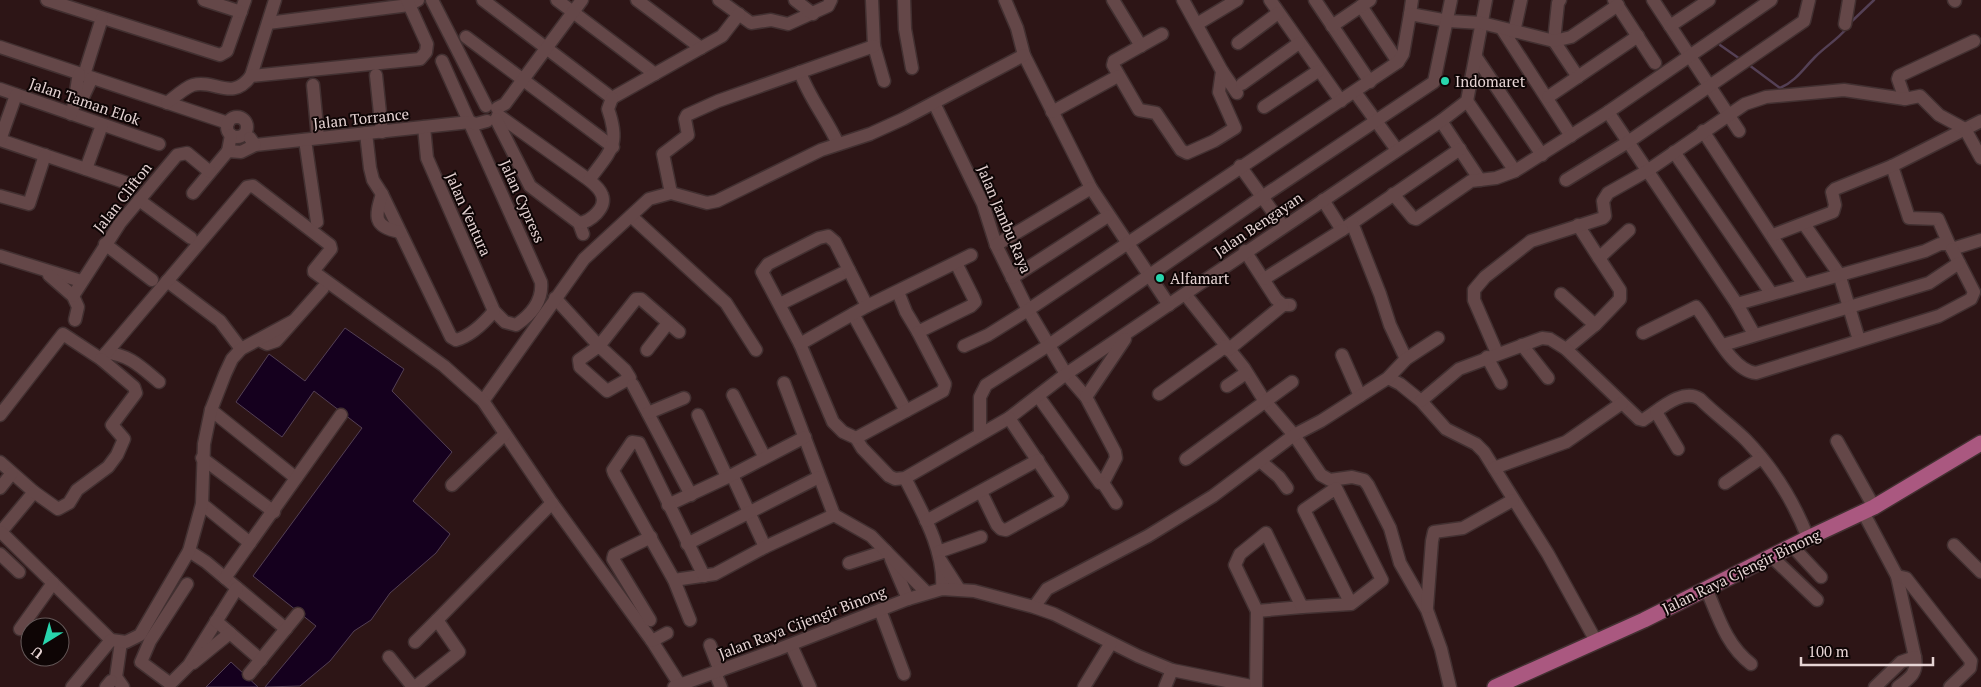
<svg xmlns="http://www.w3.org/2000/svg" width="1981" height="687" font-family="'PT Serif',serif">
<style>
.water{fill:#15001e;stroke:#544055}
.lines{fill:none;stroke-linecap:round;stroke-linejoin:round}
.stream{stroke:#544055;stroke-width:2.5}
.minor-casing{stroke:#423031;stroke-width:15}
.major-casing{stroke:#423031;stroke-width:18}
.minor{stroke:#644748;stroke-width:12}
.major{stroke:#aa5880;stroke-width:15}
.poi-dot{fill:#28d5ad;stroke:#0e0505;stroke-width:2}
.labels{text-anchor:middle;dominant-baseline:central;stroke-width:4;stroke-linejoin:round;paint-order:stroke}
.poi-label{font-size:15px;fill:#e6d4d4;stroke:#0e0505;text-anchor:start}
.street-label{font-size:15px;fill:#e6d4d4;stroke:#0e0505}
</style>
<rect width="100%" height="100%" fill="#2d1516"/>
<g class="water">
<path d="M345,328l59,41 -12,22 60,61 -39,49 37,33 -14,19 -46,40 -19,27 -17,11 -24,30 -30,25 -35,1 51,-61 -63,-50 109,-148 -48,-37 -32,46 -46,-35 33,-48 36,27z"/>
<path d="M231,662l27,25h-52z"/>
</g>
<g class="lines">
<g class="stream">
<path d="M1850,23l24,-23"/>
<path d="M1720,45l20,14"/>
<path d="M1749,65l31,23c15,-6 24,-20 35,-31 11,-11 22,-17 32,-29"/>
</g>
<g class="minor-casing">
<g id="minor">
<path d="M47,0l173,55 7,-4 18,-51"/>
<path d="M204,0l37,12"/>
<path d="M432,0l54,106"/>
<path d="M483,0l129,98"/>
<path d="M557,0l98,74"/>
<path d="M637,0l64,48"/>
<path d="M719,0l32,23 20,-3 17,4 40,-18 3,-6"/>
<path d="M795,0l18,14"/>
<path d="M872,0l2,46 10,35"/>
<path d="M904,0l1,29 7,39"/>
<path d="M1005,0l12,28 7,27 67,133 78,117"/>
<path d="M1113,0l28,46"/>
<path d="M1270,0l71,101"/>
<path d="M1315,0l55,82"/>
<path d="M1560,0l-2,3 -4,38 24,36"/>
<path d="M1614,0l41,63"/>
<path d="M1653,0l86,131"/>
<path d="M1954,0l1,1"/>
<path d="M1361,6l37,56"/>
<path d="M1410,14l2,-14"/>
<path d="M268,23l141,-18 9,-5"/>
<path d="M1197,24l40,-24"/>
<path d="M1845,24l4,-24"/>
<path d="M1332,26l38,-26"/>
<path d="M1670,26l39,-26"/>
<path d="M1502,29l69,107"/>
<path d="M1514,32l7,-32"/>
<path d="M1162,34l-48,27 -1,4 26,45 17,3 25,37 6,3 27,-12 21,-13 -16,-36 3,-21 -39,-71"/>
<path d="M466,37l147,110"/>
<path d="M1238,43l40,-30"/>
<path d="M0,47l228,76"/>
<path d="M1476,57l66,98"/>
<path d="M1222,71l15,22"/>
<path d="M800,72c9,26 27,47 38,72"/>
<path d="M84,75l18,-57"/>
<path d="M376,75l6,57"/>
<path d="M251,76l24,-76"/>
<path d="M1242,84l57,-41"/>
<path d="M313,85l5,53"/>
<path d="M0,89l159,55"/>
<path d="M1355,92l42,58"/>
<path d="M1548,97l90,-61"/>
<path d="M612,98l110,-62 17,-22"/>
<path d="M1905,99l-7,-20 1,-3 75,-35"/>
<path d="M1467,101l48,70"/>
<path d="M167,103c8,-6 17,-15 26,-18 22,-6 39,17 58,-9l169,-17 6,-7 1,-8 -20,-44"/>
<path d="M934,103l49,101 13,41 32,65 38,64 20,23 29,55 1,6 -13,25h-3l-62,-87"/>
<path d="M75,104l7,-5 10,-21"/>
<path d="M1264,107l54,-36"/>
<path d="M497,108l8,-4 77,-104"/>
<path d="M1052,112l66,-36"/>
<path d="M1608,112l129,192 17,30"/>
<path d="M71,114c5,-13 5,-27 8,-40"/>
<path d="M498,115l91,65"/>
<circle cx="237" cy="127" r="10"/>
<path d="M496,119l34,67 49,37 4,11"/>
<path d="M1441,121l39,59"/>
<path d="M424,127l3,31 67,153 11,11 11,3c15,-10 27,-24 25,-43l-99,-221"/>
<path d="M1703,131l100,153"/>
<path d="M366,133l4,35 3,12 9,14 69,143 5,3c15,-4 28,-17 38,-29"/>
<path d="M0,140l130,44"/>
<path d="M0,140l16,-45"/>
<path d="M305,140l12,82"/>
<path d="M255,145l215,-23 6,2 11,-3"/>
<path d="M228,151l13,1 14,-7 -5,-7"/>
<path d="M1674,152l97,141"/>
<path d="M1240,166l43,60"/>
<path d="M1892,166l17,52 29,1 11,25"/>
<path d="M86,169l16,-44"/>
<path d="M1566,180l62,-38 176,-121 5,-21"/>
<path d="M193,193l35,-42 3,-16"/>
<path d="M671,193l-8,-39 25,-19 -3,-16 2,-4 31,-14 156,-55"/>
<path d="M382,194c-7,23 -9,33 18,38"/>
<path d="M1393,194l20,24 3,1 55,-38 25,-3 19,-7 93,-59 163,-112"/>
<path d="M0,196l29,8 16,-49"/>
<path d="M139,200l52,38"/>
<path d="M1323,200l19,30 118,-81"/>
<path d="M631,216l95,87 30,47"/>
<path d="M579,223c11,-1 28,-15 23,-28 -2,-6 -8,-11 -13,-15 21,-29 32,-34 19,-71l4,-11"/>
<path d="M1352,223l28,71 10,31 16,34"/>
<path d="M1804,224l35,50 20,66"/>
<path d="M1578,225l21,33"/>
<path d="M1773,235l60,-23 2,-7 -3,-13 3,-3 57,-23 89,-45"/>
<path d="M105,244l47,36"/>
<path d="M996,245l95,-57"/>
<path d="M1245,251l31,48 7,6h7"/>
<path d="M0,256l81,25"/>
<path d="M49,275l24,21 5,11 -3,13"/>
<path d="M1012,278l96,-62"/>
<path d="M1264,279l78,-49"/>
<path d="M167,281l53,40 21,28"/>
<path d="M898,292l8,20 12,20 53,-26 4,-4 -2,-5 -17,-34"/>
<path d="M1185,294l59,74 20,32 30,35 27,40 9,5 22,-3 12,3 4,5 22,43 10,35 27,47 14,39 9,38"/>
<path d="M1561,294l34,31"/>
<path d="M73,296l47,-73 57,-68 10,-2 23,19"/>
<path d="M555,298l44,48 26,24 5,8 -23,13 -27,-24 -1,-7 20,-14 37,-47h5l38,33"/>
<path d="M780,304l69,-34"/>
<path d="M1737,304l188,-53 15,-7h9l3,5 29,-9"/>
<path d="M867,306l-32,-64 -7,-6 -9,2 -51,26 -6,8 38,72 33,78 10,10 13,6 6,10 27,28 6,3 10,-1 104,-60 57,-44 375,-253 26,-20 19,-101"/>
<path d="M853,314l53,97"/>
<path d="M1643,333l53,-26c15,18 35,64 60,66l183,-57 32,-17 3,-7 -22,-43"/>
<path d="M259,340l8,4 9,-3 47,-53"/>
<path d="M800,344l67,-38 104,-51"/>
<path d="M1522,345l26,33"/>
<path d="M1723,345l206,-62 30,-20"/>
<path d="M964,346l24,-11 40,-25 370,-248 5,-8 7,-40 38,7 34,2 72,18 17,-4 47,-32"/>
<path d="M1566,349l29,-24 25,-26v-9l-21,-32 30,-28"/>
<path d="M647,350l21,-27"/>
<path d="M1228,350l55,-45"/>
<path d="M106,353c23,1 36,15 53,29"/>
<path d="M1497,353l-23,-53v-10l11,-13 46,-36 72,-23 2,-2 -2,-15 5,-8 39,-22 98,-67 21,-7 78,-7 61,9 15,-3 19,19 26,14 16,29"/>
<path d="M1342,355l18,41"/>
<path d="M1487,357l14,26"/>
<path d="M1388,378l12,6 21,17 25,28 30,15 8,8 64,102 48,87"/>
<path d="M784,383l50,132"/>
<path d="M633,385l58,110"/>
<path d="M1227,386l19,-13"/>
<path d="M1159,394l67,-48"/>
<path d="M733,395l31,61"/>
<path d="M1086,397l39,-58"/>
<path d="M483,401l101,-142 65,-60 22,-6 36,10 10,-2 104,-51 49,-16 33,-15 121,-64"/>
<path d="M1421,401l38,-32 83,-31 8,1 16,10 73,70 4,1c15,-9 39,-33 57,-21 15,15 32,27 46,41 27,28 48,62 62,98"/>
<path d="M211,410l85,68"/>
<path d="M1656,412l22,37"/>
<path d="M648,413l36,-15"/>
<path d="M0,415l63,-81 38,25 146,-172 6,-1 77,59 1,4 -17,21v2l130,94 39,35 69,102 100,138 28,44"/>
<path d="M698,415l29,62"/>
<path d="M980,433v-36l6,-12 63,-40 213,-148 172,-115 17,-82"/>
<path d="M856,438l87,-47 2,-7 -27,-52"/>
<path d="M1837,441l37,66"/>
<path d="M202,458l72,54"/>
<path d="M1186,459l106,-77"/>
<path d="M1260,461l19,16 8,11"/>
<path d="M0,462l34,30 -34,41"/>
<path d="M1494,468l72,-26 56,-39"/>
<path d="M732,475l33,72"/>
<path d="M905,478c17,34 40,72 37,111"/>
<path d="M1103,483l13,20"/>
<path d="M1725,483l36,-25"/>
<path d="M452,485l53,-51"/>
<path d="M0,488l12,-15"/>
<path d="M34,492l24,17 11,-6 8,-13 31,-23 9,-12 7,-16 -12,-14 24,-32 -2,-6 -33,-28"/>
<path d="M981,492l16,33 4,4 5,1 53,-29 3,-4 -53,-79"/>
<path d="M202,504l48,39"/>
<path d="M668,505l64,-30 73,-38"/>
<path d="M1863,512l34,64 18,81c3,16 -5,21 -17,30"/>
<path d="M926,521l112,-61"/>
<path d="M1,532l110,108"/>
<path d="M687,544l132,-67"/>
<path d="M1954,545l27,27"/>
<path d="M1792,546l29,31"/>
<path d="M189,551l17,11 80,67"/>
<path d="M938,552l43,-15"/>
<path d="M0,554l19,18"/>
<path d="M1772,557l45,43"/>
<path d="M891,559l17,40"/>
<path d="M941,561l18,28"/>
<path d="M849,563l37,-12"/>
<path d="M1897,576l9,2 65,83 -1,7 -20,19"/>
<path d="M225,578l116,-163"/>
<path d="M674,580l41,-6 50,-27 69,-32 37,21 55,56"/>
<path d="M187,584l-37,57 -9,21 27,20h4l17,-17 48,-77"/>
<path d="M1706,588c12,28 20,57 45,76"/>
<path d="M1034,607l13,-18 101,-53 65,-40 81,-61 27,-14 67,-43 18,-19 32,-21"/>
<path d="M1427,607l5,-66 2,-9 29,-4 50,-28"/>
<path d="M880,610l24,64"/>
<path d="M1257,611l45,-4"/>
<path d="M437,620l115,-117"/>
<path d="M650,620l-37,-61 1,-4 37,-18"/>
<path d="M690,620l-16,-40 -60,-107 -1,-3 19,-28 7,1 65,133"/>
<path d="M216,621l45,39"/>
<path d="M20,629l33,-46"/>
<path d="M652,641l15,-8"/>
<path d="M121,642l-5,35 7,10"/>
<path d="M415,642l22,-22 22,32 -44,35"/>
<path d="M710,645l10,26"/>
<path d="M791,645l19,42"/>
<path d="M389,657l24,30"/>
<path d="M193,663l37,-30"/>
<path d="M715,673l6,14"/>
<path d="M249,674l49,-60"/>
<path d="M72,687l39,-47 15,2 14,-7 49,-84 13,-47 2,-60 7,-34 14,-36 7,-15 9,-10 52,-28"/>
<path d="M106,687l5,-6"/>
<path d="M674,687l105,-38 129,-50 34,-10 32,2 60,16 20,7 84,42 34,14 84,17"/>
<path d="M1084,687l27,-44"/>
<path d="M1165,687l7,-17"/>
<path d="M1256,687l1,-76 -22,-46 5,-11 26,-21 36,74 49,-3 31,-24 -46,-92 -32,22 47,94"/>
<path d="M1875,687l26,-25 14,-5"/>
</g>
</g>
<g class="major-casing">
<path id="major" d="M1495,687l149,-67 164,-82 66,-31 107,-64"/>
</g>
<use href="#minor" class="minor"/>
<use href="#major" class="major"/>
</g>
<g class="poi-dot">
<circle cx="1445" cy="81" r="5"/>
<circle cx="1160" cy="278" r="5"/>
</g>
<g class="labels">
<g class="poi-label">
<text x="1455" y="81">Indomaret</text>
<text x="1170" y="278">Alfamart</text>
</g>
<g class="street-label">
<text transform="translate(85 101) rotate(19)">Jalan Taman Elok</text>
<text transform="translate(361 118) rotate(-6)">Jalan Torrance</text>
<text transform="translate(122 197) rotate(-52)">Jalan Clifton</text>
<text transform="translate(523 201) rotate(66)">Jalan Cypress</text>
<text transform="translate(469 214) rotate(66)">Jalan Ventura</text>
<text transform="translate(1005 219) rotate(67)">Jalan Jambu Raya</text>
<text transform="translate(1258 224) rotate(-34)">Jalan Bengayan</text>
<text transform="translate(1741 571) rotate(-26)">Jalan Raya Cjengir Binong</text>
<text transform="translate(802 622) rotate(-21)">Jalan Raya Cijengir Binong</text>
</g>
</g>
<g transform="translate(45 642) rotate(217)"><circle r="24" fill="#0e0505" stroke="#645858"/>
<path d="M0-4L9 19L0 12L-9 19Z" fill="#28d5ad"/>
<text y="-8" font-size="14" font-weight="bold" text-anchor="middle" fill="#e6d4d4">U</text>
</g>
<path d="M1801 657v8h132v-8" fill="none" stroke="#e6d4d4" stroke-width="2.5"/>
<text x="1808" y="657" font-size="15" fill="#e6d4d4" stroke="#0e0505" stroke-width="4" paint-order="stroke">100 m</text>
</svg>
